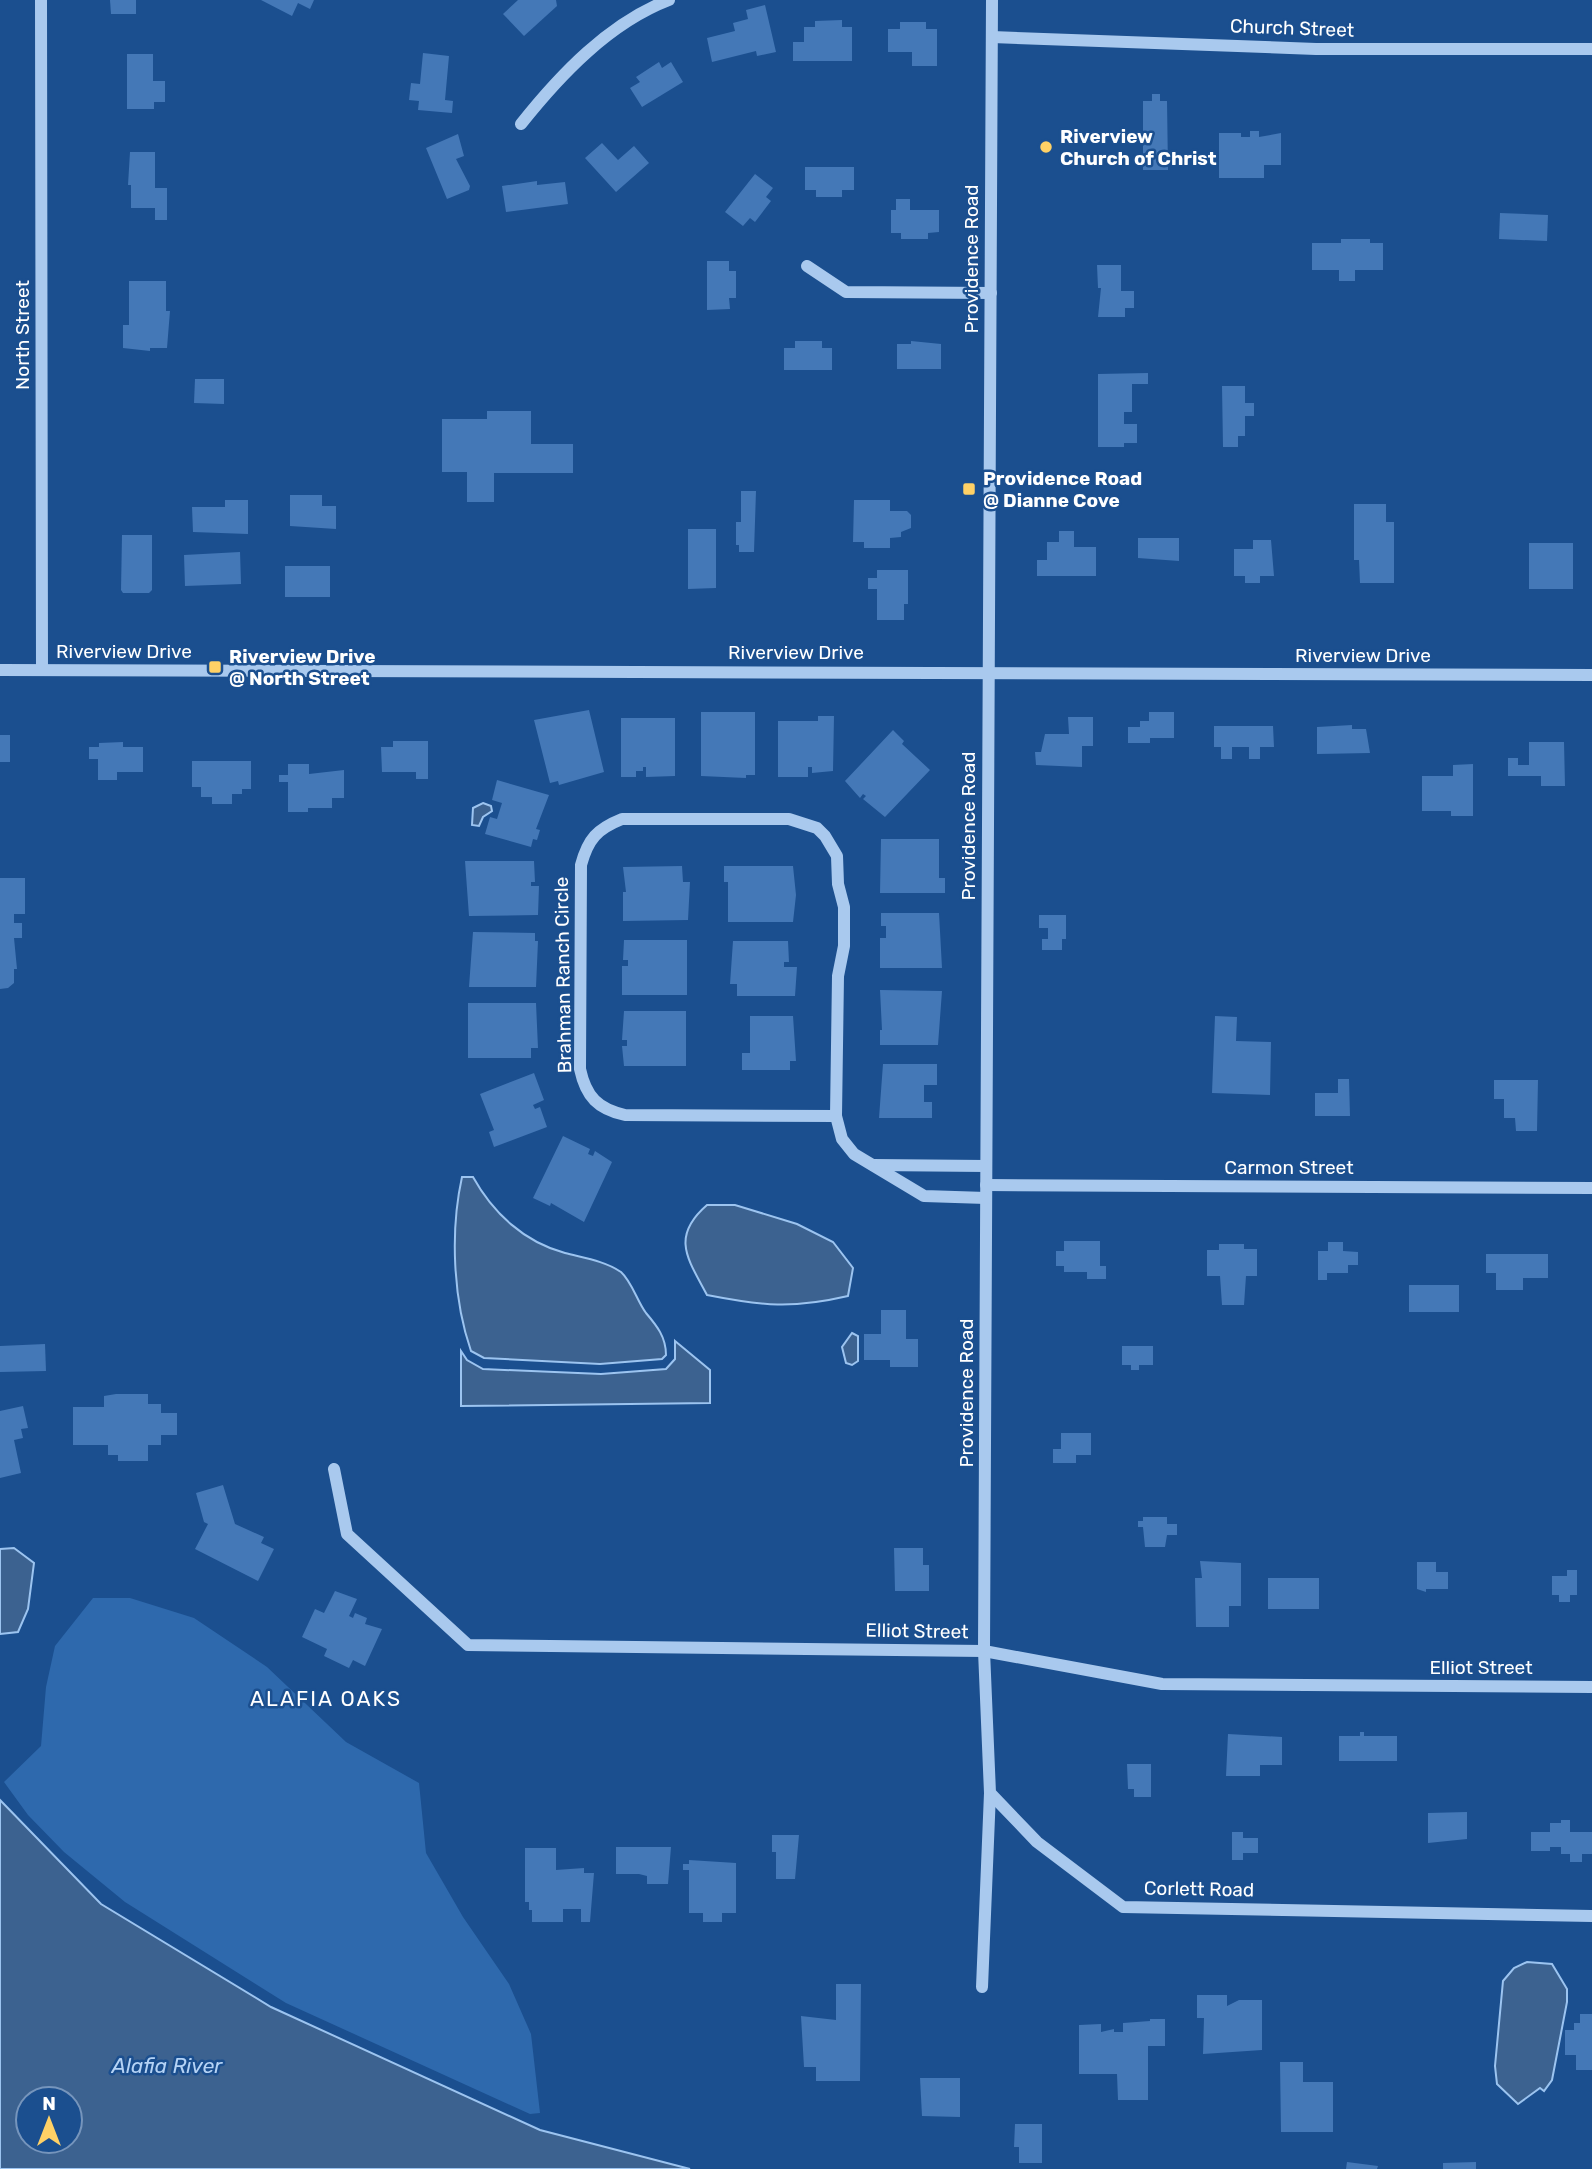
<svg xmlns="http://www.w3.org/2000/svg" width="1592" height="2169" font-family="Rubik,sans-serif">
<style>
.green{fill:#2e69ad}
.water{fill:#3c6290;stroke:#9cc4f0;stroke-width:2;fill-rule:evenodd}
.building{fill:#4478b7}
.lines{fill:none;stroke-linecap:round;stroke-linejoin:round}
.minor{stroke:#a9c9ee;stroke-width:12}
.poi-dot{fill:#ffd166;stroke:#1b4f8f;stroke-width:2.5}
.labels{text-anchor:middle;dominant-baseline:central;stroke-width:5;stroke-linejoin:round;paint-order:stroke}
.street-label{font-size:19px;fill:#fff;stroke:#1b4f8f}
.poi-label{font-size:19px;font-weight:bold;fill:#fff;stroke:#1b4f8f;text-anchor:start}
.neighbourhood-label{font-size:21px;letter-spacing:2px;fill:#fff;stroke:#1b4f8f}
.water-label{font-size:21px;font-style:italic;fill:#b5d3f5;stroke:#1b4f8f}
</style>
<rect width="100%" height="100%" fill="#1b4f8f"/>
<path class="green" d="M93,1598h37l64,20 73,49 79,75 73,41 7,70 37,64 46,67 22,50 9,79 -10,1 -244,-111 -161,-101 -61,-50 -36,-37 -24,-33 37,-36 5,-59 9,-41z"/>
<g class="water">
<path d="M483,803l8,3 1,5 -9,6 -4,9 -7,-1 1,-17z"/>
<path d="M462,1177h11c20,36 51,65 92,76 19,5 40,8 56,19 11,10 16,29 25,41 11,13 20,24 20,42l-4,4 -62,5 -116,-6 -13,-7c-18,-52 -21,-120 -9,-174z"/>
<path d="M707,1205h28l62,19 36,18 20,26 -5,28c-56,13 -85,10 -141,-1 -19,-36 -37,-58 0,-90z"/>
<path d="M852,1333l6,3v25l-6,4 -6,-2 -4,-16z"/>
<path d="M675,1341l35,29v33l-249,3v-55l6,9 16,9 118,5 65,-5 9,-10z"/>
<path d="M14,1548l20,15 -6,46 -10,23 -18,2v-85z"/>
<path d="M0,1800l101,104 170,103 269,123 150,39h-690zM28,2099h42v42h-42z"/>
<path d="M1527,1962l25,2 15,25v13l-15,78 -8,11 -4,-3 -22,16 -21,-20 -2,-18 8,-85 11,-13z"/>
</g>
<g class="building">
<path d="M110,0h26v14h-25z"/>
<path d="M261,0h53l-4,9 -12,-6 -6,13z"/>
<path d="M518,0h38l1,6 -33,30 -21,-22z"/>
<path d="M765,5l11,47 -19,4 -1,-5 -44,11 -5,-24 28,-7 -2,-8 15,-4 -2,-9z"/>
<path d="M842,20v7h10v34h-59v-19h11v-15h11v-6z"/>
<path d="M900,22h26v7h11v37h-25v-14h-24v-23h12z"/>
<path d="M423,53l26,3 -4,44 8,1 -1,12 -34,-3 1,-9 -10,-1 2,-17 9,1z"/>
<path d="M127,54h26v27h12v21h-11v7h-27z"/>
<path d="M659,62l3,6 9,-6 12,20 -41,25 -12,-19 10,-6 -4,-5z"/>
<path d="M1152,94h8v7h7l1,69h-25v-69h9z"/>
<path d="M1250,131h9v6l22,-4v32h-17v13h-45v-45h22v4h9z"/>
<path d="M458,134l6,22 -8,3 14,27 -1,4 -22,9 -21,-51z"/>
<path d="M602,143l16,17 16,-14 15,17 -33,29 -31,-34z"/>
<path d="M130,152h25v36h12v32h-12v-12h-24v-23h-3z"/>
<path d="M805,167h49v23h-12v7h-26v-7h-11z"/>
<path d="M755,174l18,14 -7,9 5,4 -16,21 -5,-4 -7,8 -18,-14z"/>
<path d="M537,181v4l28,-3 3,22 -62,8 -4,-26z"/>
<path d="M896,199h14v11h29v22l-11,1v6h-27v-6h-10v-23h5z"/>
<path d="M1500,213l48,2 -1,26 -48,-2z"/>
<path d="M1341,239h29v4h13v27h-28v11h-16v-11h-27v-27h29z"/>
<path d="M707,261h22v10h7v27h-7l1,11 -23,1z"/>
<path d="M1097,265h24v26h13v17h-9v9h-27l3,-29h-3z"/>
<path d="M129,281h37v30h4l-3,37h-17v3l-27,-3v-23h6z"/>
<path d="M795,341h27v7h10v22h-48v-22h11z"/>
<path d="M911,341l30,3v25h-44v-25h14z"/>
<path d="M1148,373v11h-16v28h-8v12h13v19h-13v4h-26v-73z"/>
<path d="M195,379h29v25l-30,-1z"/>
<path d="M1222,386h23v17h9v13h-9v20h-7v11h-15z"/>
<path d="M487,411h44v33h42v29h-79v29h-27v-30h-25v-53h45z"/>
<path d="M741,491h15l-2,61h-15v-7h-3v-23h5z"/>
<path d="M290,495h32v11h14v23l-46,-3z"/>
<path d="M225,500h23v34l-55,-2 -1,-25h33z"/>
<path d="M854,500h36v11h17l4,4v13l-10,4v5l-11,1v10h-26v-6h-11z"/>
<path d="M1354,504h32v18h8v61h-34l-1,-23h-5z"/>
<path d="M688,529h28v59l-28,1z"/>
<path d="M1059,531h15v16h22v29h-59v-16h10v-18h12z"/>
<path d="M122,535h30v55l-3,3h-26l-2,-3z"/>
<path d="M1138,538h41v23l-41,-3z"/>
<path d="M1253,540h18l3,36h-14v7h-15v-7h-11v-27h19z"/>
<rect x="1529" y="543" width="44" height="46"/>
<path d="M240,552l1,32 -56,2 -1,-31z"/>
<rect x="285" y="566" width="45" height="31"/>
<path d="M877,570h31v34h-4v16h-27v-31h-9v-11h9z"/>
<path d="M589,710l15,62 -45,13 -1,-4 -8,2 -16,-63z"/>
<path d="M701,712h54v63h-9v3l-45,-2z"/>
<path d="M1149,712h25v26h-24v5h-22v-16h12v-6h9z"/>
<path d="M818,716h16l-1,55 -21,2v-6h-4v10h-30v-56h40z"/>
<path d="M1068,717h25v29h-11v21l-46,-2 -1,-13h6l4,-18h24z"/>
<path d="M621,718h54v58l-29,1v-10h-3v4h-7v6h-15z"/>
<path d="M1352,725v4h14l4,24 -53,1v-27z"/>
<path d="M1214,726h59l1,21h-14v12h-11v-12h-17v12h-11v-12h-7z"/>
<path d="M893,730l11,11 -2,3 28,26 -45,47 -22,-18 3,-3 -3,-2 -3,4 -15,-17z"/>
<rect x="0" y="735" width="10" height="27"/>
<path d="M393,741h35v38h-12v-7h-34l-1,-25h12z"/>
<path d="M123,742v5h20v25h-26v8h-19v-21h-9v-12h10v-4z"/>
<path d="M1529,742h35l1,44h-24v-10h-33v-18h10v7h11z"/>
<path d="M192,761h59v28h-9v5h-10v10h-20v-7h-11v-10h-9z"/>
<path d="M288,764h21v10l35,-4v28h-12v10h-24v4h-20v-30h-9v-7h9z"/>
<path d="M1473,764v52h-22v-5h-29v-35h31v-11z"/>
<path d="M497,780l52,15 -13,34 4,1 -3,10 -4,-1 -2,8 -46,-13 5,-17 7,2 5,-16 -10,-3z"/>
<path d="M881,839h58v39h6v15h-65z"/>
<path d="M465,861h69l1,21h-4v4h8l-1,29 -69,1z"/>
<path d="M682,866l1,16h7l-2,38 -65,1v-29h3l-3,-25z"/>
<path d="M724,866h69l3,29 -3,27h-65v-40h-4z"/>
<path d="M0,878h25v36h-11v9h8v15h-8l3,31h-3v14l-6,5 -8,1z"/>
<path d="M881,913h58l3,55h-62v-30h6v-12h-5z"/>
<path d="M1039,915h27v24h-4v11h-20v-11h6v-11h-9z"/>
<path d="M473,932l62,1v8h3l-2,46h-67z"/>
<path d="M624,940h63v55h-65v-29h6v-6h-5z"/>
<path d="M733,941h55l1,21h-5v5h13l-2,29h-58v-12h-7z"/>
<path d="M880,990l62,1 -4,54h-58v-15h2z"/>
<path d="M468,1003h68l2,45h-7v10h-63z"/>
<path d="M624,1011h62v55h-62l-2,-20h5v-6h-5z"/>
<path d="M750,1016h43l3,45h-6v9h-48v-17h8z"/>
<path d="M1215,1016l22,1 -1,24 35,1 -1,53 -58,-2z"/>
<path d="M883,1064h54v21h-13v17h8v16h-53z"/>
<path d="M534,1073l10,27 -11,5 2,4 5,-2 7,20 -53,20 -5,-15 5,-2 -14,-36z"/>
<path d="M1338,1079h11l1,37h-35v-23h23z"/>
<path d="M1494,1080h44l-1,51h-21l-1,-13h-11v-19h-10z"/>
<path d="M563,1136l27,13 -2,5 5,2 2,-5 17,11 -28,60 -33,-19 -1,3 -17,-8z"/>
<path d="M1064,1241h36v25h6v13h-19v-7h-23v-6h-8v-15h8z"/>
<path d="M1328,1242h15v9l15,1v13h-10v8h-21v7h-9v-29h10z"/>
<path d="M1219,1244h25v5h13v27h-11l-2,29h-22l-2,-29h-13v-26h12z"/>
<path d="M1486,1254h62v24h-25v12h-27v-17h-10z"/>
<rect x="1409" y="1285" width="50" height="27"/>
<path d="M881,1310h25v29h12v28h-28v-7h-26v-26h17z"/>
<path d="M45,1344l1,27 -46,1v-26z"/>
<path d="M1122,1346h31v19h-14v5h-8v-5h-9z"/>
<path d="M116,1394h32v10h13v9h16v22h-16v10h-13v16h-30v-6h-10v-10h-35v-38h31v-11z"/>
<path d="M23,1406l5,22 -7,1 2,9 -9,2 7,33 -21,5v-67z"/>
<path d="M1061,1433h30v22h-15v8h-23v-14h8z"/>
<path d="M223,1485l12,39 29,13 -3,6 13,6 -16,32 -63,-32 13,-25 -4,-2 -8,-29z"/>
<path d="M1143,1517h24v7h10v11h-10l-2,12h-20l-2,-20h-5v-6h5z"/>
<path d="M894,1548h29v17h6v26h-34z"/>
<path d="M1200,1561l41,2v43h-12v21h-33l-1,-49h7z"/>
<path d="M1417,1562h19v10h12v17h-22v3l-9,-3z"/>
<path d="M1567,1570h10v25h-7v7h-11v-7h-7v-19h15z"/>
<rect x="1268" y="1578" width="51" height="31"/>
<path d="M335,1591l22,8 -8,17 4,2 2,-5 12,5 -2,6 17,5 -17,37 -12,-6 -4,8 -25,-12 3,-7 -25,-12 13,-28 9,4z"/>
<path d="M1360,1732h4v4h33v25h-58v-25h21z"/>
<path d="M1228,1734l54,3v28h-22v11h-34z"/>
<path d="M1127,1764h24v33h-17v-8h-6z"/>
<path d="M1467,1812v27l-39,4v-30z"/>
<path d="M1561,1820h9v12h22v22h-10v8h-12v-8h-9v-7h-11v4h-19v-19h19v-9h11z"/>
<path d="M1232,1832h11v6h15v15h-15v7h-11z"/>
<path d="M772,1835h27l-4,44h-19v-27h-4z"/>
<path d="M616,1847h55l-3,37h-21v-8l-8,-2h-23z"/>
<path d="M525,1848h31v22l28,-2v5h10l-4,49h-9v-13h-18v13h-31v-12h-3v-8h-4z"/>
<path d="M689,1860l47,3v50h-14v9h-19v-9h-14v-43h-6v-6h6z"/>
<path d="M836,1984h25l-1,97h-44v-14h-12l-3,-51 35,4z"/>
<path d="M1197,1995h30v11l12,-6h23v50l-59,4 1,-36h-7z"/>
<path d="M1580,2014h12v56h-16v-15h-11v-25h9v-7h6z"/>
<path d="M1150,2019h15v27h-17v54h-30l-1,-26h-38v-49l22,-1v8l13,-3v3h9v-9l27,-2z"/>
<path d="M1280,2062h23v20h30v50h-52z"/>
<path d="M920,2078h40v39l-38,-1z"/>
<path d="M1015,2124h27v39h-23v-16h-5z"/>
<path d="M1347,2162l31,4 -1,3h-31z"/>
<path d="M1476,2162v7h-33v-6z"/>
</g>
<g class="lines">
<g class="minor">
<path d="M41,0l1,670"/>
<path d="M992,0l-8,1651 6,142 47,49 86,65 469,9"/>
<path d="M992,37l324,12h276"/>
<path d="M521,124c39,-49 88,-101 148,-124"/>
<path d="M807,266l39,26 145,1"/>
<path d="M0,670l1592,5"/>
<path d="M836,1116l-211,-1c-27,-6 -39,-18 -45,-46l1,-204c7,-26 16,-36 41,-46h167l28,9 8,8 12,20 1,28 6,23v39l-6,30 -2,140 6,23 12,15 70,42 62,2"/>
<path d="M873,1165l113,1"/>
<path d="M986,1185l606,3"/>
<path d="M334,1469l13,65 121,111 516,6 178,33 430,3"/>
<path d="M982,1987l8,-194"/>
</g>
</g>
<g class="poi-dot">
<circle cx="1046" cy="147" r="7"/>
<rect x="962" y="482" width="14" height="14" rx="3.5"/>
<rect x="208" y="660" width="14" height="14" rx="3.5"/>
</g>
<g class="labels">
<g class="street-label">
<text transform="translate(1292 28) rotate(2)">Church Street</text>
<text transform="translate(971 259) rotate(-90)">Providence Road</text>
<text transform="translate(22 335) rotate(-90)">North Street</text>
<text x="124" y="651">Riverview Drive</text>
<text x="796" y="652">Riverview Drive</text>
<text x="1363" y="655">Riverview Drive</text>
<text transform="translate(968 826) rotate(-90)">Providence Road</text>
<text transform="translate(563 975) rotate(-91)">Brahman Ranch Circle</text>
<text x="1289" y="1167">Carmon Street</text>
<text transform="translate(966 1393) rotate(-90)">Providence Road</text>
<text transform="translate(917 1631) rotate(1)">Elliot Street</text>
<text x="1481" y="1667">Elliot Street</text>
<text transform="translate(1199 1889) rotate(1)">Corlett Road</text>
</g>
<g class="poi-label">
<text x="1060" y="136">Riverview<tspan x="1060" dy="22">Church of Christ</tspan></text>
<text x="983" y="478">Providence Road<tspan x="983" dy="22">@ Dianne Cove</tspan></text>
<text x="229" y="656">Riverview Drive<tspan x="229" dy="22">@ North Street</tspan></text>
</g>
<g class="neighbourhood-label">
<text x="326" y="1698">ALAFIA OAKS</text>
</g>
<g class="water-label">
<text x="167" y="2065">Alafia River</text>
</g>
</g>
<g transform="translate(49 2120)"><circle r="33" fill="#1b4f8f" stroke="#7695bc" stroke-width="2"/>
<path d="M0-5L12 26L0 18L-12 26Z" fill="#ffd166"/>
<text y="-10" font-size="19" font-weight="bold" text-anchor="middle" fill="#ffffff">N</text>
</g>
</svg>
